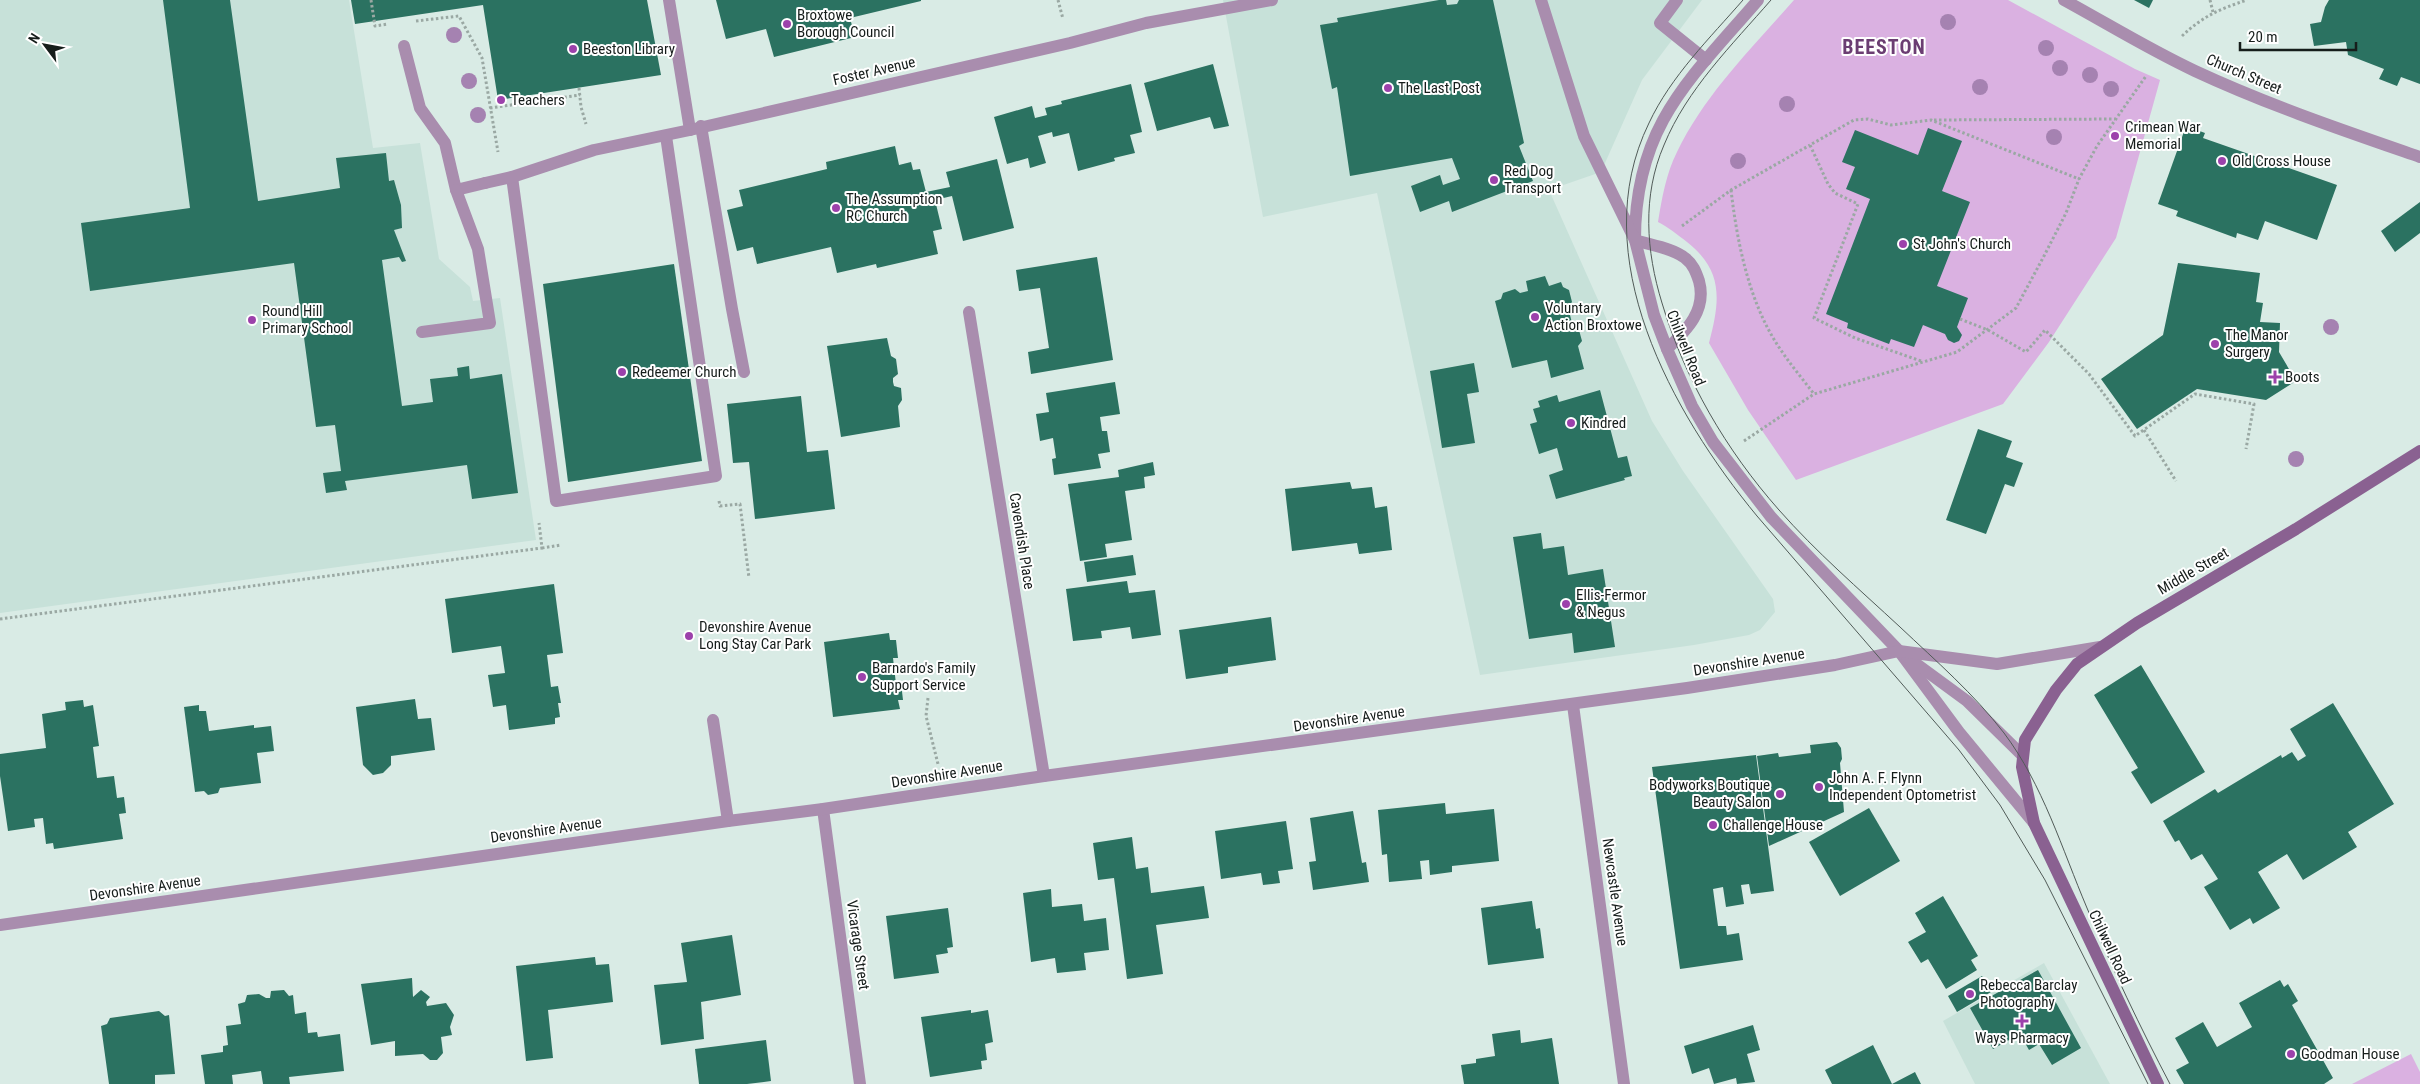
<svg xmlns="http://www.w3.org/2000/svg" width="2420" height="1084" font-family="'Roboto Condensed',sans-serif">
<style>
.built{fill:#c7e1d9}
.green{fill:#dab1e1}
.building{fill:#2b7261}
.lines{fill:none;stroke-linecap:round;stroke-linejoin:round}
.path{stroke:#9aa8a3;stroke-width:3;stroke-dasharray:2.5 2.5;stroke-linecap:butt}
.lane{stroke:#a98dae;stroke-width:12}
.street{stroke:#a98dae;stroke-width:12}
.secondary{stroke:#8a6191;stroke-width:12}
.tram{stroke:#515b58;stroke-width:1}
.tree{fill:#a582b1}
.poi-dot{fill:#9c41ab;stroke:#fff;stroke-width:2}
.labels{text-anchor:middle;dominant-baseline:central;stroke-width:4;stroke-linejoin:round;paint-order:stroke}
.poi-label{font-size:15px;fill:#161d1b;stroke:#fff;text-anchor:start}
.street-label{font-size:15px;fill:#161d1b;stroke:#fff}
.district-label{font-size:20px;font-weight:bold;letter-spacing:1px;fill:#6b3d72;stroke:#fff}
</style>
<rect width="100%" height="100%" fill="#d9ebe5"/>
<g class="built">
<path d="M0,0h349l24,148 47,-5 19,116 31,28 3,14 27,-3 36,242 -536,73z"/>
<path d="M1223,0h479l-60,80 -41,92 -52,18 103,231 31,50 90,128 2,13 -15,18 -11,5 -55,10 -214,30 -103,-482 -114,24z"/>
<path d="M2044,963l66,121h-135l-32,-63z"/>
</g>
<g class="green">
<path d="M1794,0h214l127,69 25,11 -44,158 -67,104 -46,62 -207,76 -48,-70 -39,-67c11,-42 15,-72 -22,-101 -9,-7 -19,-15 -29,-20 4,-24 8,-48 19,-70 28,-58 75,-104 117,-152z"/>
<path d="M2411,1054l9,18v12h-68z"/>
</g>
<g class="building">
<path d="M163,0h67l28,201 82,-13 -4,-30 50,-5 3,28 5,-1 7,25 1,23 -8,2 12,31 -4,1 -3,-5 -17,3 20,146 31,-4 -3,-23 28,-3 -1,-8 12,-2 1,13 32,-5 16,119 -46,6 -5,-34 -122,16 2,9 -21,3 -3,-20 18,-2 -6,-46 -19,2 -22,-164 -204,28 -9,-68 109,-15z"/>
<path d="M351,0h296l14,75 -163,25 -15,-95 -128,19z"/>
<path d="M716,0h205v1l-71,17 5,19 -81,20 -8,-28 -40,10z"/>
<path d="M1439,0h7l1,5 10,-1 2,-4h34l31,143 -5,3 14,35 -81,31 -3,-11 -29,11 -9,-26 29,-11 3,10 17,-6 -8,-21 -102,18 -13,-89 -5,2 -12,-64 18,-3 -1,-4z"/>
<path d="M2134,0h19l-4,8z"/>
<path d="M2329,0h91v84l-19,-7 -4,9 -18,-7 5,-10 -36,-14 -2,-13 -32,4 -4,-22 11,-2 4,-15z"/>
<path d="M1213,64l16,62 -15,3 -4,-12 -53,14 -13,-48z"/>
<path d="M1131,84l11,48 -12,3 5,18 -21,5 1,3 -37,10 -9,-38 -16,4 -1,-5 -14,4 8,27 -16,5 -2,-10 -21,6 -13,-47 38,-11 3,12 12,-3 -2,-7 17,-4 -1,-3z"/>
<path d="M2186,126l19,7 -2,5 134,47 -20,55 -52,-19 -7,19 -21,-7 -1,5 -60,-22 2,-5 -20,-7z"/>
<path d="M1928,128l34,13 -20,50 28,11 -33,84 31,12 -11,29 5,8 -3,6 -5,2 -6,-3 -3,-6 -22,-9 -9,22 -23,-8 -2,5 -42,-16 1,-5 -22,-9 44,-115 -24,-10 9,-22 -13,-5 13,-32 63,25z"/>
<path d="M895,146l4,19 12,-3 2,8 7,-1 6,23 24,-5 -4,-15 51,-13 17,69 -51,13 -11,-45 -17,4 7,29 -9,2 5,23 -61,14 -1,-4 -39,9 -6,-26 -74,17 -4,-17 -16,4 -10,-41 16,-4 -4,-16 88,-21 -1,-7z"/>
<path d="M2420,202v31l-25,19 -14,-21z"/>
<path d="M1097,257l16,103 -82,14 -3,-22 21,-4 -9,-60 -21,3 -3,-21z"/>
<path d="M2178,263l82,10 -4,29 7,1 -3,19 20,1 -1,29 17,29 -30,19 -69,-11 -60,40 -36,-50 62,-44z"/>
<path d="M674,264l28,197 -134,21 -25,-198z"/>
<path d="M1545,276l4,10 12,-4 2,5 6,3 3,12 -4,5 5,20 6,3 3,11 -4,5 6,23 -33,9 -4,-18 -35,8 -17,-67 6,-2 2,-6 12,-4 5,4 8,-2 -2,-10z"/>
<path d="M887,338l4,18 5,3 2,15 -5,4v4l1,4 7,2 1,12 -4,6 2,21 -59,10 -14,-91z"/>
<path d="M1474,363l5,29 -12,2 8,49 -33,5 -12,-77z"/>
<path d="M1115,382l5,32 -20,3 2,14h5l3,21 -12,2 3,14 -47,7 -2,-16 4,-1 -3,-20 -13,3 -4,-27 13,-2 -3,-19z"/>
<path d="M1600,390l18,68 9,-2 5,20 -8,2 1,2 -69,19 -7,-24 14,-5 -6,-22 -18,6 -9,-30 7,-2 -4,-13 7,-2 -2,-6 19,-6 2,7z"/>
<path d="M801,396l6,56 21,-2 7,59 -80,10 -6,-57 -16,1 -6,-59z"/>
<path d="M1978,429l34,12 -6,16 17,6 -9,24 -9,-3 -19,50 -40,-14z"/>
<path d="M1153,462l2,13 -11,2 1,11 -20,3 7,49 -27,4 2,13 -27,4 -12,-77 51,-7 -1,-7z"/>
<path d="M1350,482l2,7 20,-2 3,21 12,-2 5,44 -33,4 -2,-11 -65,8 -7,-62z"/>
<path d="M1541,533l2,16 21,-3 4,29 35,-6 12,78 -41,6 -2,-20 -43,6 -16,-102z"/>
<path d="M1133,555l3,20 -49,7 -3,-20z"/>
<path d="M1127,581l2,12 26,-3 6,45 -29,4 -2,-12 -29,4 1,7 -29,3 -7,-52z"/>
<path d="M554,584l9,69 -16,2 4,32 7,-1 3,17h-3l2,14 -5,1v6l-46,6 -3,-25 -13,2 -5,-32 17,-2 -4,-27 -49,7 -7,-54z"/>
<path d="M1271,617l5,43 -48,7v6l-42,6 -7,-49z"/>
<path d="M889,633l1,7h6l2,18h-5l3,26 5,-1 2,17h-5l2,9 -67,8 -9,-75z"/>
<path d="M2141,665l64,107 -54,32 -20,-32 7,-4 -44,-73z"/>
<path d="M415,699l3,20 13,-1 4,32 -44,6v9l-8,8 -10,2 -10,-10 -7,-58z"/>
<path d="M83,700l1,7 9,-2 6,41 -6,1 4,31 17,-2 3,22 7,-1 2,16 -7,1 4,25 -69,10 -1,-6 -7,1 -3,-26 -9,1 1,8 -27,4 -8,-55v-22l46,-6 -4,-34 24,-4 -1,-8z"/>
<path d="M2333,703l61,101 -46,28 9,15 -54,33 -16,-26 -29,18 22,36 -27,16 -3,-6 -20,12 -26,-43 14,-8 -16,-25 -11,6 -12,-20 -4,2 -12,-21 52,-32 3,4 63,-38 1,3 10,-6 6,9 8,-5 -16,-27z"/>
<path d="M199,705v6h7l3,20 45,-6v3l17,-2 3,25 -17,2 4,30 -41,5 -2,5 -10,2 -4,-4 -9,1 -11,-85z"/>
<path d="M1837,742l4,6 1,11 -2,4 4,49 -75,34 -12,-90 21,-3 1,4 32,-4 -1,-8z"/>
<path d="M1756,755l18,136 -23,3 -2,-10 -8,1 3,19 -18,3 -3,-20 -10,2 5,37h8l1,9 12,-2 4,27 -63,9 -28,-202z"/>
<path d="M1445,803l1,11 48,-5 5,52 -47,5v6l-22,3 -1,-15 -9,1 2,18 -33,3 -2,-28 -5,1 -4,-45z"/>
<path d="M1869,808l31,53 -60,35 -31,-54z"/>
<path d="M1353,811l9,52 4,-1 3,20 -56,8 -4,-28 7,-1 -6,-43z"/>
<path d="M1286,821l7,48 -15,2 2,12 -17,2 -2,-12 -40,6 -6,-48z"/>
<path d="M1132,837l4,32 12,-2 3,26 53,-7 5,32 -53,7 7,49 -36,5 -13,-101 -16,2 -5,-37z"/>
<path d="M1051,889l1,18 30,-3 2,17 22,-3 3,32 -25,3 2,17 -29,3 -2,-15 -24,4 -8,-69z"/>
<path d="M1943,896l35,60 -7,4 6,10 -31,19 -18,-30 -7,4 -13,-21 18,-10 -11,-19z"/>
<path d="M1532,901l4,28 4,-1 4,30 -56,7 -7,-57z"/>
<path d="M948,908l5,39 -6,1 1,5 -12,2 3,18 -45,6 -8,-63z"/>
<path d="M732,935l9,60 -40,7 3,37 -43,6 -7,-60 33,-3 -6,-39z"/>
<path d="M595,957l1,8 13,-1 4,38 -65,8 5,48 -27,3 -10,-95z"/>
<path d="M2038,970l43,78 -29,17 -13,-21 -10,6 -9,-16 -27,15 -23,-41z"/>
<path d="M1982,976l9,16 -34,20 -9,-16z"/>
<path d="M412,978l1,19 8,-7 9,7 -4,5 1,4 19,-3 8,12 -4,12 2,8 -11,2 2,16 -6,7h-7l-7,-6 -28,2v-15l-24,4 -10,-61z"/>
<path d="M2280,980l4,7 4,-3 10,17 -6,4 41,73 -9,6h-140l-8,-14 13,-7 -14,-25 28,-16 14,25 35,-20 -13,-24z"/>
<path d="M284,990l5,6 4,-1 2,19 11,-2 2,21 9,-1 1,5 22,-3 4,37 -55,6 1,7h-27l-2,-13 -29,4 1,9h-28l-4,-29 22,-3v-6l5,-1 -2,-19 15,-2 -3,-20 7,-2 2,-7 12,-1 7,4h4l1,-7z"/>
<path d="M971,1010v3l17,-3 5,32 -8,2 2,16 -6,1 1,8 -52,8 -9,-60z"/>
<path d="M159,1011l6,5 4,-1 6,59 -20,1v9h-46l-8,-58 6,-2 3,-6z"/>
<path d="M1753,1025l7,25 -13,4 8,28 -18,2 -1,-6 -22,6 -5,-16 -17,6 -8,-28z"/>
<path d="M1520,1030l1,13 31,-5 7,46h-95l-3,-19 15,-2v-4l19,-3 -3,-22z"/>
<path d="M766,1040l5,41 -24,3h-48l-4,-35z"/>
<path d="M1873,1045l19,39 23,-12 6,12h-89l-7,-14z"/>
</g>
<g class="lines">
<g class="path">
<path d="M371,0l4,26 13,-2"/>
<path d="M1058,0l5,19"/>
<path d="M2210,0l3,12"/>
<path d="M416,21l43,-5 23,42 16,94"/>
<path d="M2182,36c21,-20 38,-27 65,-36"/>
<path d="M579,88l2,19 5,17"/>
<path d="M490,108l90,-13"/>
<path d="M1934,120l181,-1"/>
<path d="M1731,190c6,51 17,107 44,151 11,18 26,36 39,53"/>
<path d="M1682,226l49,-36 79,-45"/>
<path d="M1960,319l28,11 38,22 19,-22 44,44 46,62 60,-42 59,10 -8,45"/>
<path d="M1921,361l-66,-23 -41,-20 44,-114 -23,-11 -7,-9 -18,-39 44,-25 14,-1 23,6 40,-5 148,59"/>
<path d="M2144,430l32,51"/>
<path d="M1744,441l70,-47 143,-42 59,-44 28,-52 22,-43 13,-34 18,-33 49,-70"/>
<path d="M719,501l1,5 20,-2 9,74"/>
<path d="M542,548l19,-3"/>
<path d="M0,619l542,-71 -3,-25"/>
<path d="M928,698l-2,18 12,48"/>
</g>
<g class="lane">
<path d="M669,0l21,130"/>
<path d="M1677,0l-17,23 46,37"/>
<path d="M404,46l16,62 25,35 11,47 29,-7"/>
<path d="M701,126l31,183 12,63"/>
<path d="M512,177l44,324 160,-25 -50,-340"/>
<path d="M422,332l68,-9 -12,-74 -22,-59"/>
<path d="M1667,349c20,-19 40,-39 32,-68 -3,-9 -6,-17 -14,-23 -12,-10 -35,-13 -50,-18 0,-114 54,-160 123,-240"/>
<path d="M713,720l15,101"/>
</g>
<g class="street">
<path d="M1541,0l43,136 51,104 19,75 13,34 25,57 21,36 58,75 128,134 60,81 75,91"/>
<path d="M2064,0c44,24 86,50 131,71 73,34 150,60 225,86"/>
<path d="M485,183l27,-6 82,-27 96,-20 380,-87 76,-20 126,-23"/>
<path d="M969,312l75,464"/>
<path d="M1907,657l60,44 56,55"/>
<path d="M1573,705l51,379"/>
<path d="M823,809l37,275"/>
<path d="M0,925l728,-104 95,-12 221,-33 643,-88 148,-23 64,-14 98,13 103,-17"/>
</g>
<path class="secondary" d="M2158,1084l-124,-261 -12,-56 3,-27 31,-50 21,-26 60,-41 159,-94 124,-78"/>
<g class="tram">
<path d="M1743,0c-33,38 -72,76 -94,123 -65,133 23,290 108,393l202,234 41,55 45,75 103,204"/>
<path d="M1771,0c-39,45 -84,89 -107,145 -22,51 -18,106 -2,158 23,77 64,147 117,207 37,42 80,79 121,117 36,34 74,67 104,106 39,52 58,116 83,175 25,60 53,119 83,176"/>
</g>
</g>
<g class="tree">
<circle cx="1948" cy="22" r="8"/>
<circle cx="454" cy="35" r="8"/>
<circle cx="2046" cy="48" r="8"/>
<circle cx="2060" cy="68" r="8"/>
<circle cx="2090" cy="75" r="8"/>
<circle cx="469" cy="81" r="8"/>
<circle cx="1980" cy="87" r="8"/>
<circle cx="2111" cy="89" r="8"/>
<circle cx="1787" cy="104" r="8"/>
<circle cx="478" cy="115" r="8"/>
<circle cx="2054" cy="137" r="8"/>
<circle cx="1738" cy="161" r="8"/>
<circle cx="2331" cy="327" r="8"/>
<circle cx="2296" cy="459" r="8"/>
</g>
<g class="poi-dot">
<circle cx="787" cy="24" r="5"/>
<circle cx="573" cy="49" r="5"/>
<circle cx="1388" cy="88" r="5"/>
<circle cx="501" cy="100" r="5"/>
<circle cx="2115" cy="136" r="5"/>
<circle cx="2222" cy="161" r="5"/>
<circle cx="1494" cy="180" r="5"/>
<circle cx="836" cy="208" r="5"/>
<circle cx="1903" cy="244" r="5"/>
<circle cx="1535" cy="317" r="5"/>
<circle cx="252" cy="320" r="5"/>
<circle cx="2215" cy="344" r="5"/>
<circle cx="622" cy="372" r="5"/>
<path d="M2272.5 369.5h5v5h5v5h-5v5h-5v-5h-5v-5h5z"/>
<circle cx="1571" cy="423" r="5"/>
<circle cx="1566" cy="604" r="5"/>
<circle cx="689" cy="636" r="5"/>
<circle cx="862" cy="677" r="5"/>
<circle cx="1819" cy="787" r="5"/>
<circle cx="1780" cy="794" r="5"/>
<circle cx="1713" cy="825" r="5"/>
<circle cx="1970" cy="994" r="5"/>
<path d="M2019.5 1013.5h5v5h5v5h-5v5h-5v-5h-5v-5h5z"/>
<circle cx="2291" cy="1054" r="5"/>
</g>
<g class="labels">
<g class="poi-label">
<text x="797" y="15">Broxtowe<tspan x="797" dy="17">Borough Council</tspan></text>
<text x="583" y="49">Beeston Library</text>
<text x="1398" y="88">The Last Post</text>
<text x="511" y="100">Teachers</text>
<text x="2125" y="127">Crimean War<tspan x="2125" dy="17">Memorial</tspan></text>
<text x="2232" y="161">Old Cross House</text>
<text x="1504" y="171">Red Dog<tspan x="1504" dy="17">Transport</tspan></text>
<text x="846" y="199">The Assumption<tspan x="846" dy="17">RC Church</tspan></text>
<text x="1913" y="244">St John's Church</text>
<text x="1545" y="308">Voluntary<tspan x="1545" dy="17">Action Broxtowe</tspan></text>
<text x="262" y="311">Round Hill<tspan x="262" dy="17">Primary School</tspan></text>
<text x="2225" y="335">The Manor<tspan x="2225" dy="17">Surgery</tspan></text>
<text x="632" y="372">Redeemer Church</text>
<text x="2285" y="377">Boots</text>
<text x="1581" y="423">Kindred</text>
<text x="1576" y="595">Ellis-Fermor<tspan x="1576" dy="17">&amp; Negus</tspan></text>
<text x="699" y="627">Devonshire Avenue<tspan x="699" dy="17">Long Stay Car Park</tspan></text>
<text x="872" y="668">Barnardo's Family<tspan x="872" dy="17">Support Service</tspan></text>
<text x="1829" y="778">John A. F. Flynn<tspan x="1829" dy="17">Independent Optometrist</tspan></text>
<text x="1770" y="785" text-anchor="end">Bodyworks Boutique<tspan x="1770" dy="17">Beauty Salon</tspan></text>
<text x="1723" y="825">Challenge House</text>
<text x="1980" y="985">Rebecca Barclay<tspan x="1980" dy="17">Photography</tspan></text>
<text x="2022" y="1038" text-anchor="middle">Ways Pharmacy</text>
<text x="2301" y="1054">Goodman House</text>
</g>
<g class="street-label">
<text transform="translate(874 71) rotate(-13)">Foster Avenue</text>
<text transform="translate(2244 74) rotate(23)">Church Street</text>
<text transform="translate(1686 348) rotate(68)">Chilwell Road</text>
<text transform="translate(1022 541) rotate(81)">Cavendish Place</text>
<text transform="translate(2193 571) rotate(-30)">Middle Street</text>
<text transform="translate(1749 662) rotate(-9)">Devonshire Avenue</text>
<text transform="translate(1349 719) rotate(-8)">Devonshire Avenue</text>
<text transform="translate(947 774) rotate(-9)">Devonshire Avenue</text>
<text transform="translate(546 830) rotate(-8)">Devonshire Avenue</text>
<text transform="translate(145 888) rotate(-8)">Devonshire Avenue</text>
<text transform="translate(1615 892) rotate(82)">Newcastle Avenue</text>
<text transform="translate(858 945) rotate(82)">Vicarage Street</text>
<text transform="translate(2110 947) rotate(65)">Chilwell Road</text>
</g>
<g class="district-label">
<text x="1884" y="47">BEESTON</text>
</g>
</g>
<g transform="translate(45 45) rotate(302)" stroke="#ffffff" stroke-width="4" paint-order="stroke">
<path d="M0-4L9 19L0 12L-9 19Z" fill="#161d1b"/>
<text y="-8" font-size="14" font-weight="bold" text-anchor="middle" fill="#161d1b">N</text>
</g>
<path d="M2240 42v8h116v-8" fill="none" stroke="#161d1b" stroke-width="2.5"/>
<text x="2248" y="42" font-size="15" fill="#161d1b" stroke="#ffffff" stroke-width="4" paint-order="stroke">20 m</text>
</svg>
